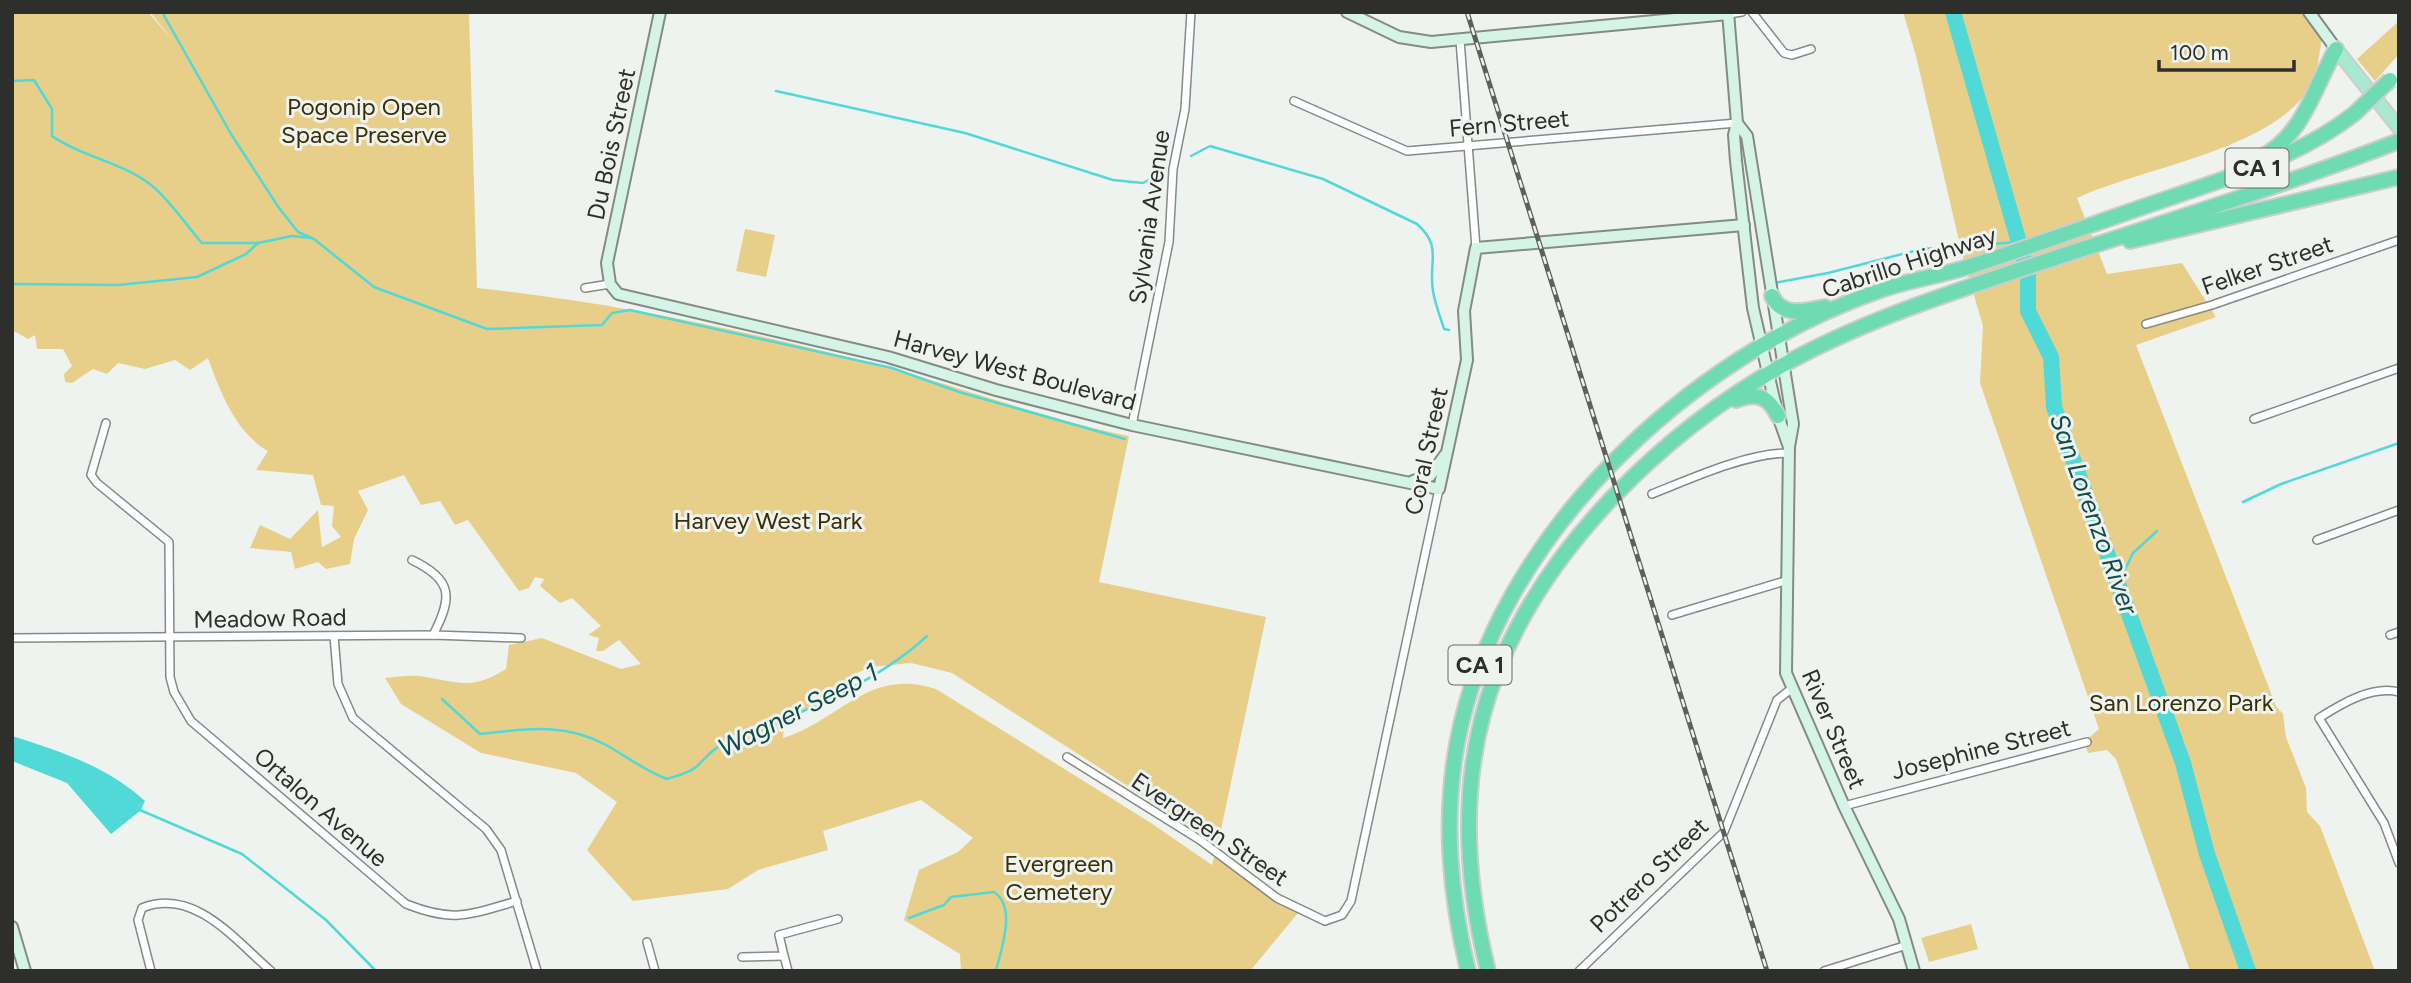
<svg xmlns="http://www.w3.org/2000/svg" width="2411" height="983" font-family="Figtree,sans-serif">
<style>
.green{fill:#e7cf89}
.water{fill:#50d9d6}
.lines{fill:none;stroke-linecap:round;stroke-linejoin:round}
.stream{stroke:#50d9d6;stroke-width:2.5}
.river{stroke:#50d9d6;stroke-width:16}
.street-casing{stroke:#868a86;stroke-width:10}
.secondary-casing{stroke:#868a86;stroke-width:14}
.primary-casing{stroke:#cdcdcd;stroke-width:16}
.highway-casing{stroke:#cdcdcd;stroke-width:18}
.street{stroke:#fff;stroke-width:7}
.secondary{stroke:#d4f4e8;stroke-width:10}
.primary{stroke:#a9e9d2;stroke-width:12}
.highway{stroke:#6fdbb4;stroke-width:14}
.rail-casing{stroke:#5f605e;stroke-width:5}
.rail{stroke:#eff3ef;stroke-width:2.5;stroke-dasharray:8;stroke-linecap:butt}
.highway-bridge-casing{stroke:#cdcdcd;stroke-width:18;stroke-linecap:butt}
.highway-bridge{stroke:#6fdbb4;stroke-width:14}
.labels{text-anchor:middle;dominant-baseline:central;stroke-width:6;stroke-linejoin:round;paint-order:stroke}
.shield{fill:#eff3ef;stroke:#686a67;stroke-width:2}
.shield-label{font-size:23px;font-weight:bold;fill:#2e2f2d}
.park-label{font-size:24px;fill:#3a2e05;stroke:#eff3ef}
.street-label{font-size:24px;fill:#2e2f2d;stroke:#eff3ef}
.water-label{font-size:26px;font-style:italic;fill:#104c4b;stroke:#eff3ef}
</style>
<rect width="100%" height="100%" fill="#eff3ef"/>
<g class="green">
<path d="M12,12h136l25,29 -23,-29h319l8,276c134,14 267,42 397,76 85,22 168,54 255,72l-30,146 167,35 -48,227 -266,-171 -41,-10 -41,4 -13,6 -16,15 -57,35 -1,15c58,-18 85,-71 153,-49l215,134 61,42 3,-12 83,60 -48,58h-289l-1,-17 -56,-34 15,-50 39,-18 15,-14 -52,-38 -98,31 5,19 -70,20 -30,19 -95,12 -46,-51 30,-48 -41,-29 -95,-20 -80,-49 -16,-26c11,-1 24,-3 34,-2 38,5 50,16 87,-7l3,-24 33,-7 79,31 20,-5 -22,-24 -16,11h-7l3,-13 -11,-3 13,-9 -29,-28 -12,5 -20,-17 4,-7 -9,-2 -6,11 -10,3 -51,-71 -13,5 -15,-24 -19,4 -17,-30 -46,16 10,19 -14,29 -4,25 -24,5 -8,-7 -23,7 -4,-17 -41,-4 10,-23 30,14 28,-29 4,37 19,-10 -9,-11 2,-20 -13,-1 -8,-30 -57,-5 12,-19c-32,-18 -48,-59 -60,-93l-18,12 -15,-10 -30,9 -27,-6 -11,11 -14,-5 -21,14 -7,-1 -1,-8 8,-8 -9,-17h-26l-2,-14 -7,4 -16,-9z"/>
<path d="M1903,12h405l15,22c-4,18 -4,35 -13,52 -34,63 -170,82 -233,112l30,76 75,-11 34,54 -80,28 140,361 7,8 3,23 20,51 1,24 13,14 55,145h-185l-74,-212 -9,-9 -19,3 -3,-12 14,-12 -119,-346 3,-57 -20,-68 -47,-202z"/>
<path d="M2399,21v33l-24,27 -18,-22z"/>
<path d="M745,229l30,6 -9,42 -30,-6z"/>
<path d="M1971,924l7,25 -49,13 -8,-24z"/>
</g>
<path class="water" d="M12,736c48,15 96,31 133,65l-5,10 -29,23 -44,-51 -55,-22z"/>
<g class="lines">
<g class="stream">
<path d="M162,12l69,122 48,74 19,24 16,7 60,48 113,42 115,-4 10,-12 18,-3 262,58 67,24 166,47"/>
<path d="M12,81l22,-1 18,29v27c30,21 70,26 99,49 19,15 35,40 51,58h56"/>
<path d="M776,91l189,42 148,47 30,3 15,-8"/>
<path d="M1191,156l19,-10 113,33 94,45c26,23 11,37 16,67 2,13 7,25 11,38l5,1"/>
<path d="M1774,283l54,-10 94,-24 96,-7"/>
<path d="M12,284l106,1 79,-8 49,-23 12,-11 34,-7 19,2"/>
<path d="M2243,502l38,-18 118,-41"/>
<path d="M2118,584l15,-31 24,-22"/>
<path d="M442,699l38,35c45,-5 84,-12 126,11 22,12 37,25 61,34 9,-3 22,-6 29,-12 8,-7 15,-17 24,-21 69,-29 151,-58 207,-110"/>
<path d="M140,810l102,44 84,66 50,51"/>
<path d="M909,918l35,-13 7,-8 43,-5c23,15 7,57 2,79"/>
</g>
<path class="river" d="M1953,12l75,262v37l23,46 3,50 129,356 24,91 41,117"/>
<g class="street-casing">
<g id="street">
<path d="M1752,12l32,41 8,2 19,-6"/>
<path d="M1728,14l14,-2"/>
<path d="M1460,40l16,208"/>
<path d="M1294,101l113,50 330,-28"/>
<path d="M585,288l25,-4"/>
<path d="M2146,324l66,-19 187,-65"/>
<path d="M2254,419l145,-51"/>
<path d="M106,423l-15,52 6,8 72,59 1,135 4,15 17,29 215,183c49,19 62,11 111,-3"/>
<path d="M1132,425l37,-183 4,-73 12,-60 6,-97"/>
<path d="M1652,494c40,-16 95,-41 137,-41"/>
<path d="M2317,540l82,-30"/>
<path d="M412,560c41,20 41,37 21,75"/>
<path d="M1672,615l113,-34"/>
<path d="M2390,635l9,-3"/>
<path d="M334,636l4,48 15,34 133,111 15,21 36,121"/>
<path d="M12,638l421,-3 88,3"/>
<path d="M2399,692c-27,-7 -58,12 -80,26l65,105 15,40"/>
<path d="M1067,757l133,83 77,58 48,23 17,-6 9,-14 88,-412"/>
<path d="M1844,806l243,-64"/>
<path d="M647,942l8,29"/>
<path d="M784,956l4,15"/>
<path d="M742,957l42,-1 -5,-21 59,-16"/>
<path d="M151,971l-13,-51 4,-12c52,-21 93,32 129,63"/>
<path d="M1579,971l145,-139 53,-132 14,-11"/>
<path d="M1824,971l83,-26"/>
</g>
</g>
<g class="secondary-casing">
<g id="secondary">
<path d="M660,12l-53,251 3,21 8,10 270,63 108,33 136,35 307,64 28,-129 -3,-49 12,-63 268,-23"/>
<path d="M1347,12l52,25 32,5 297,-28"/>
<path d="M1728,12l9,111 -3,12 2,26 17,147 25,108 11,31"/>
<path d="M2309,12l27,37"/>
<path d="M1737,123l10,13 46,288 -4,23 -3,226 58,133 55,113 15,52"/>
<path d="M1413,481l17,-5 15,-21"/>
<path d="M12,927l13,44"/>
</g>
</g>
<g class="primary-casing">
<path id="primary" d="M2336,49l63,79"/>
</g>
<g class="highway-casing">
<g id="highway">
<path d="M2258,159c45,-22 55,-69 78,-110"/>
<path d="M2130,241l269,-64"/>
<path d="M1772,296c10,22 33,15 53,11"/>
<path d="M1736,400c21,-8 32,-4 42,16"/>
<path d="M1468,971c-18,-76 -25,-150 -11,-227 38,-206 231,-388 424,-454 28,-10 58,-14 87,-23 68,-22 136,-47 204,-70 64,-22 128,-41 182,-83"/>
<path d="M1488,971c-47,-189 -9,-333 125,-474 50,-52 107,-97 170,-132 75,-42 158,-69 239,-96 126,-42 253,-80 377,-128"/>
</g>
</g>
<use href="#street" class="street"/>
<use href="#secondary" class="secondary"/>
<use href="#primary" class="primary"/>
<use href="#highway" class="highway"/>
<g class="rail-casing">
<path id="rail" d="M1467,12l300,959"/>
</g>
<use href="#rail" class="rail"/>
<g class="highway-bridge-casing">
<path id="highway-bridge" d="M2354,114l36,-34"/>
</g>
<use href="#highway-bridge" class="highway-bridge"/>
</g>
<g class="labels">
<g class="shield">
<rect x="2225.5" y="148.5" width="63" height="39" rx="5"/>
<rect x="1448.5" y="645.5" width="63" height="39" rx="5"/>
</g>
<g class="shield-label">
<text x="2257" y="168">CA 1</text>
<text x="1480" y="665">CA 1</text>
</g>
<g class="park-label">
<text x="364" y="106">Pogonip Open<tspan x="364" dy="28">Space Preserve</tspan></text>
<text x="768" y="520">Harvey West Park</text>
<text x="2181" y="702">San Lorenzo Park</text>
<text x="1059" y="863">Evergreen<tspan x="1059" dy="28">Cemetery</tspan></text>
</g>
<g class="street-label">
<text transform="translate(1509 123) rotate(-5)">Fern Street</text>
<text transform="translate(611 144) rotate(-78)">Du Bois Street</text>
<text transform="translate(1149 217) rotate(-82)">Sylvania Avenue</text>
<text transform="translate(1909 262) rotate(-18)">Cabrillo Highway</text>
<text transform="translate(2267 265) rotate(-19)">Felker Street</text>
<text transform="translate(1015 370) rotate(15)">Harvey West Boulevard</text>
<text transform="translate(1426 451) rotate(-78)">Coral Street</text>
<text transform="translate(270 618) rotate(-1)">Meadow Road</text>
<text transform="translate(1834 729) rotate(67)">River Street</text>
<text transform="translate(1981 749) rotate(-14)">Josephine Street</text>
<text transform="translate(321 807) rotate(41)">Ortalon Avenue</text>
<text transform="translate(1210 829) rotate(34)">Evergreen Street</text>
<text transform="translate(1649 875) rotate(-44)">Potrero Street</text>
</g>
<g class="water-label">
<text transform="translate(2094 514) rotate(70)">San Lorenzo River</text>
<text transform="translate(798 710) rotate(-27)">Wagner Seep 1</text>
</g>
</g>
<rect width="2411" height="983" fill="none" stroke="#2e2f2d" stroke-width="28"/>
<path d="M2159 60v10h135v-10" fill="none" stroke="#2e2f2d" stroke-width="3.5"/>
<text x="2170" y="60" font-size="21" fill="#2e2f2d" stroke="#eff3ef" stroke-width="5" paint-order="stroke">100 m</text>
</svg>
